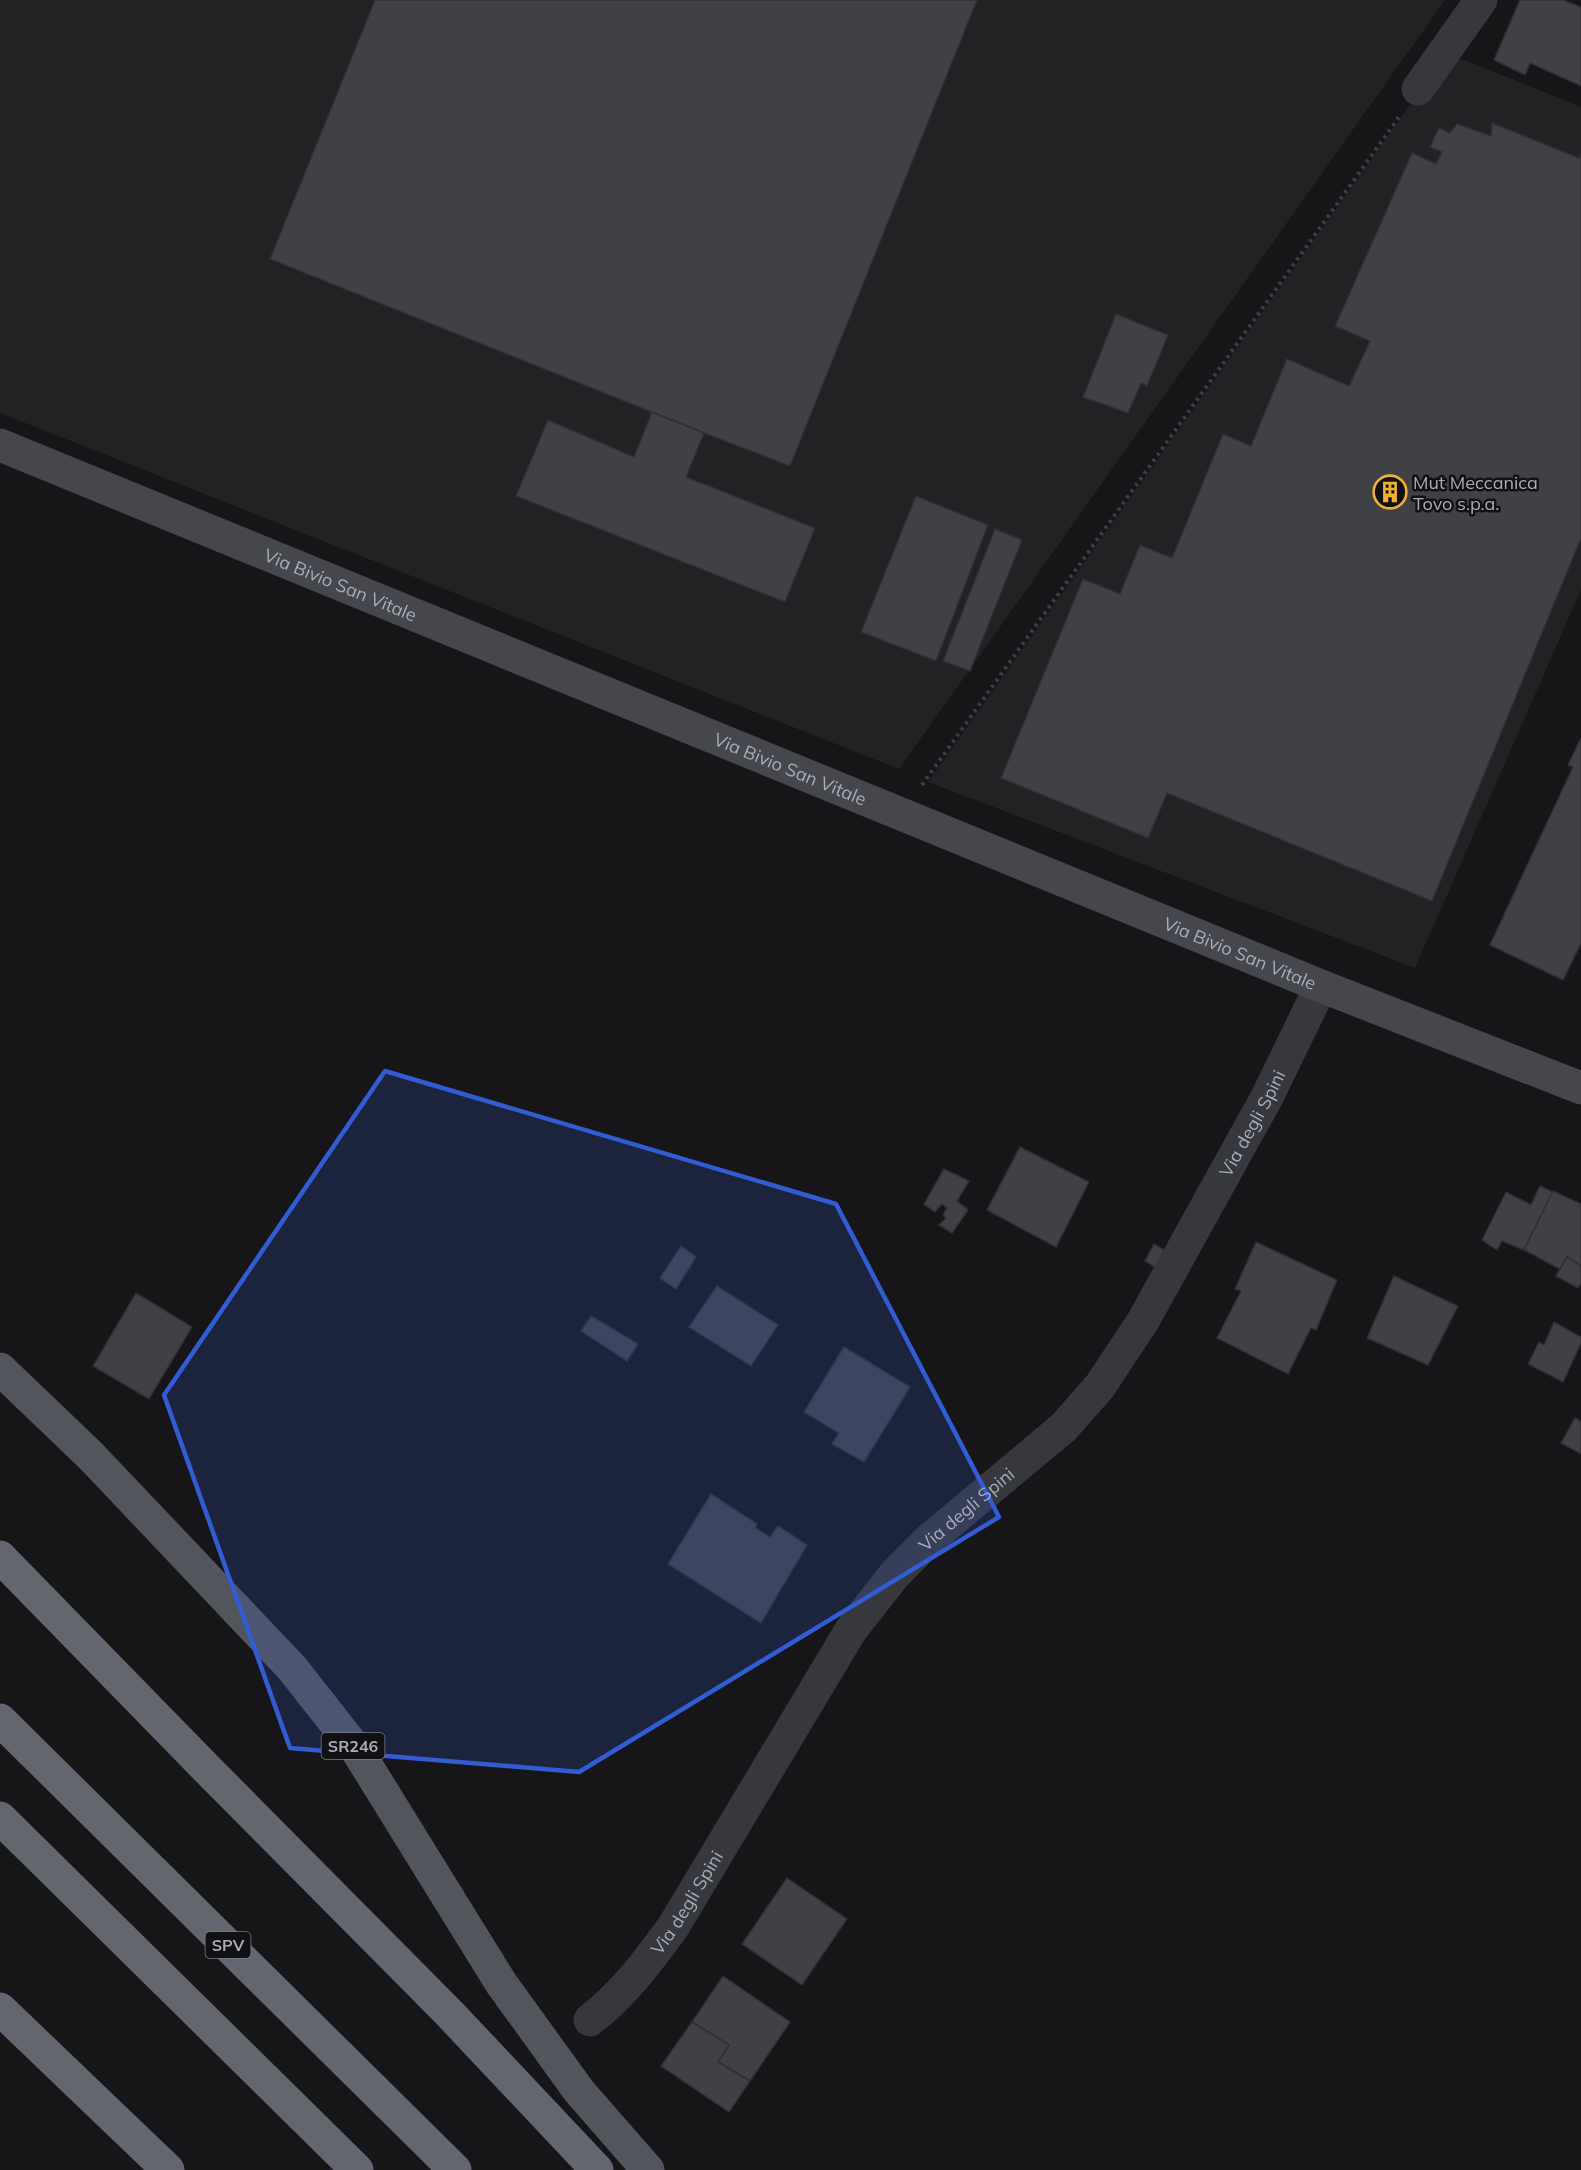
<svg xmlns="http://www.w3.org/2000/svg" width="1581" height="2170" font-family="Mulish,sans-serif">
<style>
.built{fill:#222225}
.building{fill:#404145;stroke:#303034;stroke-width:1.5}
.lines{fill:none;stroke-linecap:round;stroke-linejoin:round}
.path{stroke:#3d3f44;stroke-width:4;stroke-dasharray:3 4.5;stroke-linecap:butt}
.minor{stroke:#37383d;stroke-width:33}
.secondary{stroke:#45474d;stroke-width:33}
.primary{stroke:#53555c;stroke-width:33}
.motorway{stroke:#63666e;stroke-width:33}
.marked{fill:#325cd3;fill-opacity:0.2;stroke:#325cd3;stroke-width:4.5;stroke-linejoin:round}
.labels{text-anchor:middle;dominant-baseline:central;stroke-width:5;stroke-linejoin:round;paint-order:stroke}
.shield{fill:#111113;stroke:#7b7e86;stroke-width:1.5}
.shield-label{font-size:16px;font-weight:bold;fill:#a8adb8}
.poi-label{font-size:18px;fill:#a8adb8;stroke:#111113;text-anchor:start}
.street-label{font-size:18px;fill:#a8adb8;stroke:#111113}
</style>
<rect width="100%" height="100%" fill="#161618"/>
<g class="built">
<path d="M0,0h1445l-546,769 -899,-356z"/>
<path d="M1447,53l134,54v483l-166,378 -487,-186z"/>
</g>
<g class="building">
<path d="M375,0h602l-187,466 -86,-33 -434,-174z"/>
<path d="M1520,0h43l18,7v79l-51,-23 -5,12 -31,-15z"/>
<path d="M1492,123l87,35 2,-5v385l-149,363 -265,-108 -19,45 -147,-60 82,-199 37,15 20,-49 32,13 51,-124 28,12 36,-87 62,27 21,-45 -35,-15 77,-173 24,11 6,-12 -12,-5 9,-19 11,5 7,-9 34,12z"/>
<path d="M1116,314l52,21 -21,51 -6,-3 -13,30 -45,-16z"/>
<path d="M652,412l52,21 -18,44 129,51 -30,74 -269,-106 32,-76 86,37z"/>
<path d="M916,496l72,29 -52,136 -75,-29z"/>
<path d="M995,529l27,11 -52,131 -27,-10z"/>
<path d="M1581,738v205l-18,37 -73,-35 83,-178 -5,-2z"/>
<path d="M1020,1147l69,35 -33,65 -69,-37z"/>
<path d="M944,1169l25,12 -12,20 11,9 -16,23 -13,-8 7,-7 -3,-3 4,-7 -5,-4 -7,8 -11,-8z"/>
<path d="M1540,1186l13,6 -29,58 -22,-9 -5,9 -15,-10 24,-48 25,13z"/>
<path d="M1553,1191l28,13v62l-14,-9 -7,12 -36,-19z"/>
<path d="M1256,1242l81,38 -21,50 -5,-2 -23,46 -71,-36 24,-47 -6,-2z"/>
<path d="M1154,1244l10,6 -8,18 -11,-7z"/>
<path d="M681,1246l15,11 -20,32 -16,-11z"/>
<path d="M1567,1257l14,9v17l-3,5 -22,-12z"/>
<path d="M1394,1276l64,30 -30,59 -61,-27z"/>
<path d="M717,1286l61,39 -27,41 -62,-39z"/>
<path d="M136,1293l56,34 -43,72 -56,-33z"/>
<path d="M591,1316l47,28 -11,17 -46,-30z"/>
<path d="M1554,1322l27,15v6l-18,39 -35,-18 11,-22 5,3z"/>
<path d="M844,1347l66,40 -46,75 -32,-18 7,-11 -35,-21z"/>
<path d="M1575,1418l6,3v33l-20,-11z"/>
<path d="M711,1494l46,30 -2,4 15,9 8,-11 29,19 -46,78 -93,-59z"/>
<path d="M787,1878l60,41 -45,66 -60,-41z"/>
<path d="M723,1976l67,46 -40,59 -32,-19 11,-17 -37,-23z"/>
<path d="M692,2022l37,23 -11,17 32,19 -21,31 -68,-46z"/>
</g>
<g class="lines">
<path class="path" d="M922,785l477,-668"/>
<g class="minor">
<path d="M1418,89l63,-89"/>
<path id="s1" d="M590,2020c34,-26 58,-59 83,-93l178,-297 44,-56 35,-35 134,-112 36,-41 43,-65 124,-224 54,-111"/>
</g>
<path class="secondary" id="s2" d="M0,445l1321,541 260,102"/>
<path class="primary" d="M0,1369l91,87 201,212 66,84 143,231 78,108 69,79"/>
<g class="motorway">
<path d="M0,1557l208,213 242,244 147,156"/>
<path d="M0,1720l455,450"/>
<path d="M0,1818l357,352"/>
<path d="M0,2009l168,161"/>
</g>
</g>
<path class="marked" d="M385,1071l451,133 163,313 -420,255 -289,-24 -126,-353z"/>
<defs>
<g id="building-ring" transform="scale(1.725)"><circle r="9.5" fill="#111113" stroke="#f2b134" stroke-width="1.5"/><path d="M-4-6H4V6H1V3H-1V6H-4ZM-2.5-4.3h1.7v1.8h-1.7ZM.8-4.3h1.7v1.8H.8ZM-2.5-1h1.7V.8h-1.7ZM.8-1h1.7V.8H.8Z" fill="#f2b134"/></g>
</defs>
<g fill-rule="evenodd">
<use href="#building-ring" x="1390" y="492"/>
</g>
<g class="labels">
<g class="shield">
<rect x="321.5" y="1733" width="63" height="26" rx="4.5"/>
<rect x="205.5" y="1932" width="45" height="26" rx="4.5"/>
</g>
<g class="shield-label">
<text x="353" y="1746">SR246</text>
<text x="228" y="1945">SPV</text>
</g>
<g class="poi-label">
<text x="1413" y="482">Mut Meccanica<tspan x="1413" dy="21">Tovo s.p.a.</tspan></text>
</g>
<g class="street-label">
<text stroke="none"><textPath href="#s2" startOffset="368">Via Bivio San Vitale</textPath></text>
<text stroke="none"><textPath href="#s2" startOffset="854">Via Bivio San Vitale</textPath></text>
<text stroke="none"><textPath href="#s2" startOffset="1340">Via Bivio San Vitale</textPath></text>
<text stroke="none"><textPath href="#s1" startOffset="1125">Via degli Spini</textPath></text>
<text stroke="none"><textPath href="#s1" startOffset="639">Via degli Spini</textPath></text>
<text stroke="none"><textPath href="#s1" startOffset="153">Via degli Spini</textPath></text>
</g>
</g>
</svg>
